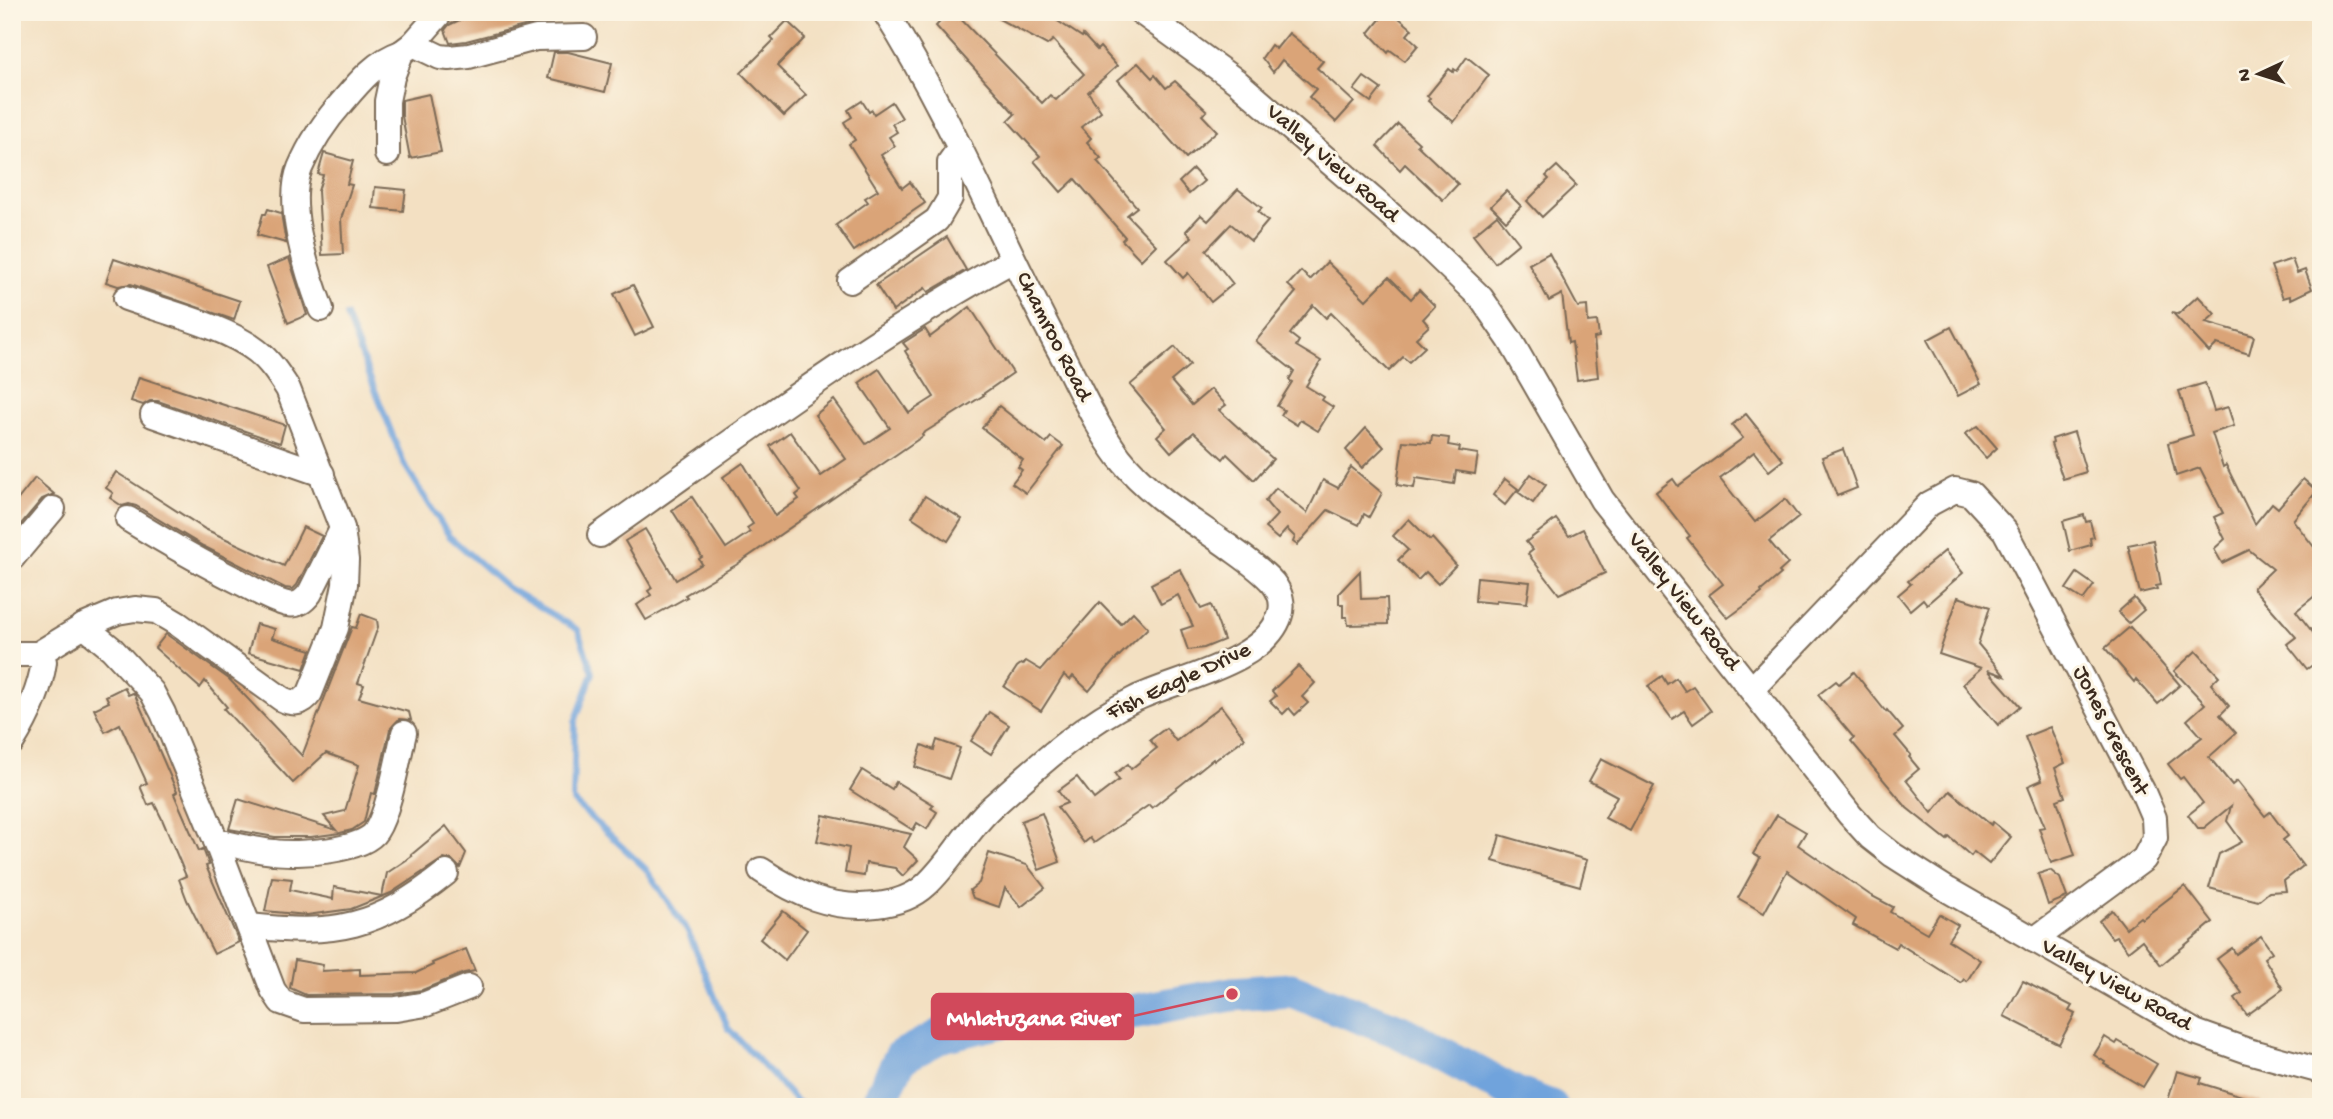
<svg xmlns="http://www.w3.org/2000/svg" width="2333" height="1119" font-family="'Gochi Hand',sans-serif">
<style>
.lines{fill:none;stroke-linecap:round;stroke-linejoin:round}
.stream{stroke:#70a3dc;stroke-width:6}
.river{stroke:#70a3dc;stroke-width:35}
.building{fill:#daa478}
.minor-casing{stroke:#7b6a57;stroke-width:28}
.minor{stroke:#fff;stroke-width:24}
.labels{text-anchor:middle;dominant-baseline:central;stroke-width:6;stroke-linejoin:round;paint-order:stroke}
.street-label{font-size:23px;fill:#3b2a1e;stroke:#fcf5e5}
.leader{fill:none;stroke:#d1495b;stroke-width:2.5}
.callout-dot{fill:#d1495b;stroke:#fcf5e5;stroke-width:2.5}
.callout{fill:#d1495b;stroke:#d1495b;stroke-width:2.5}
.callout-label{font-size:24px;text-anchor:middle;font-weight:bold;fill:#fff}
</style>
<rect width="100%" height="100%" fill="#fcf5e5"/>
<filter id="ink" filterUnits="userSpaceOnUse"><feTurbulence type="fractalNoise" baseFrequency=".0143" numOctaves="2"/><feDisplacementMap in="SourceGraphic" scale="14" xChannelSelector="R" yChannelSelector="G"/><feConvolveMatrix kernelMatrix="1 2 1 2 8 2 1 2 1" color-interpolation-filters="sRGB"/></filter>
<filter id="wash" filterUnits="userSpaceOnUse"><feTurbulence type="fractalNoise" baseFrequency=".00686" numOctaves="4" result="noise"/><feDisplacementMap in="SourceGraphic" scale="28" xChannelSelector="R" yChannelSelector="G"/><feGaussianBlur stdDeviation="1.57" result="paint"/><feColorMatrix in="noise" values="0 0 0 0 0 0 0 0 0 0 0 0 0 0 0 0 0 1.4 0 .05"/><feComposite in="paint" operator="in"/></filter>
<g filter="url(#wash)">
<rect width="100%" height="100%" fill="#f3e0c2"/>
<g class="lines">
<path class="stream" d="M346,316l58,148 45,72 58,51 71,43 15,43 -18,49 -2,79 73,68 42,63 40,96 68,73 12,6"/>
<path class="river" d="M883,1107l-1,-12 19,-38 41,-22 78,-18 77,1 135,-24 59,-4 108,41 115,62 37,14"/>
</g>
<g id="blocks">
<g class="building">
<path d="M477,12h83l1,7 -29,5 -66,17 -16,2 -5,-13 4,-5z"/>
<path d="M949,12h5l88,91 8,-8 6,5 28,-26 -31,-34 -6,5 -61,-33h70l-3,6 29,19 1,-2 14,15 3,-3 17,19 -29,26 13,19 -20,16 10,11 -4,4 14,16 -4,3 40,46 -10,8 29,30 -15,15 -19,-20 3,-3 -50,-58 -14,13 -27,-31 6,-5 -32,-35 7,-7 -79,-88z"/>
<path d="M1386,12h6l20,17 -5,6 11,10 -13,16 -15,-11 -2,3 -19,-20z"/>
<path d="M787,21l18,17 -28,28 29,29 -22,21 -43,-43 33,-33 -3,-3z"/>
<path d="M1289,33l34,28 -6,7 37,34 -18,20 -27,-25 7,-8 -34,-29 -9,12 -11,-14 9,-13 5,4z"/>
<path d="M554,52h14l44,11 -7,29 -57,-14z"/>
<path d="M1467,57l22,18 -35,47 -26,-21 2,-3 -3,-2 22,-27 4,3 1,-3 3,2z"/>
<path d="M1138,63l14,15 3,-3 11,13 9,-7 32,30 -5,4 15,16 -31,27 -68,-78z"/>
<path d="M1364,77l17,12 -10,13 -17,-12z"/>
<path d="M429,94l12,58 -31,6 -8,-42v-16z"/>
<path d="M862,101l7,11 3,-2 2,4 18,-12 10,16 -10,6 5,8 -8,5 6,9 -14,9 21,33 8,-6 15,21 -71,48 -18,-26 32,-23 -3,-4 13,-8 -29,-46 6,-4 -11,-18 8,-5 -4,-7z"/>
<path d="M1398,124l21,19 -2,2 41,39 -15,16 -38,-36 -5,6 -23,-24z"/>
<path d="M324,153l29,8 -6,23 5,1 -11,34 2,35 -21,1 -4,-64 5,-16 -5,-1z"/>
<path d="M1557,166l19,19 -34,32 -15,-16 22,-22 -3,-3z"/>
<path d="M1193,169l11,12 -15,13 -10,-12z"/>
<path d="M375,187l31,3 -3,21 -30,-3z"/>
<path d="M1238,189l24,19 -4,4 10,9 -17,20 -20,-17 -25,26 27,34 -22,18 -23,-29 -5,5 -16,-18 25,-23 -6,-6 15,-16 7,6z"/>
<path d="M1506,191l15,15 -15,15 -15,-15z"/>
<path d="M268,209l13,4 5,30 -29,-8 6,-21h3z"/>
<path d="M1497,215l22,28 -24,20 -22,-28z"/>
<path d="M947,237l19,33 -38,22 -3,-4 -32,23 -17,-26z"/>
<path d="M1549,253l29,54 9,-1 1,16 9,-1 2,16 -5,1 4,39 -21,3 -5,-38 -4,1 -6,-49 -13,7 -20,-37z"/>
<path d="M289,258l18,57 -19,8 -21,-56z"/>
<path d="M114,259l126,42 -6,19 -103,-36 -13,2 -12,-4z"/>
<path d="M2292,259l5,14 8,-3 7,19 -21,10 -1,-3 -7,2 -12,-32z"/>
<path d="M1327,262l39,38 23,-23 22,22 8,-9 16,16 -12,13 6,7 -13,12 9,9 -16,15 -6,-5 -14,14 -58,-58 -5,5 -13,-13 -23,29 9,7 -3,5 25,15 -15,25 18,11 -2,3 11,7 -15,24 -18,-11 -3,5 -16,-10 3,-5 -7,-4 15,-24 -3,-2 5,-9 -38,-30 40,-49 -8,-7 13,-14 9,9z"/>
<path d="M633,285l21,42 -19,9 -21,-42z"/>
<path d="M2198,296l17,18 -9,8 48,14 -5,18 -32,-10 -8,8 -37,-40 6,2z"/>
<path d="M970,307l43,66 -30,21 1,1 -62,39 1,2 -187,129 -51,30 2,2 -41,23 -9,-15 14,-10 -3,-4 4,-3 -27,-47 20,-12 31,51 26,-16 -3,-5 3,-2 -30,-47 20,-13 34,51 24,-16 -3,-4 6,-4 -30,-47 20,-14 32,53 24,-17 -3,-4 5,-4 -31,-45 20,-14 31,44 25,-17 -31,-44 19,-15 32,44 24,-16 -31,-45 20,-14 30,44 25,-16 -29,-46 3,-2 -5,-6 22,-14 5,8z"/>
<path d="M1951,327l30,57 -23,12 -31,-56z"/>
<path d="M1175,347l15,18 -19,16 21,24 19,-16 15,16 -7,5 54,49 -19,21 -27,-26 -4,5 -29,-27 -23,20 -14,-16 9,-8 -36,-43z"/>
<path d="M139,377l146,48 -5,18 -122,-42h-8l-7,4 -12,-4z"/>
<path d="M2205,383l9,28 14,-4 6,19 -22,7 11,34 3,-2 29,59 17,-21 6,5 25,-29 14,12 -24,29 28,36v35l-25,20 25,32v16l-14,10 -20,-25 9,-7 -43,-49 20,-19 -24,-19 -27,13 -8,-14 11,-10 -11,-22 9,-4 -23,-45 -24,8 -8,-33 25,-8 -14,-44z"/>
<path d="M999,406l47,37 5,-6 12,9 -37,47 -14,-10 10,-13 -4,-3 5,-7 -41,-32z"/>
<path d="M1746,414l37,46 -14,11 -15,-19 -34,26 35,44 30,-23 14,18 -30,24 19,23 -9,8 2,2 -20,17 1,2 -34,25 -19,-23 14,-11 -36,-46 3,-2 -34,-44 17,-13 5,7 65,-48 -11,-13z"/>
<path d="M1978,426l19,22 -11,10 -21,-24z"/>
<path d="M1366,428l18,19 -22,21 -16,-18z"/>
<path d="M2074,432l12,40 -23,7 -12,-35 2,-1 -1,-4z"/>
<path d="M1432,436l17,2 -1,7 12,2 -1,4 19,3 -3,20 -19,-3 -2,13 -38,-6 -2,10 -17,-3 6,-44 28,2z"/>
<path d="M1843,449l14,39 -20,8 -15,-39z"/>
<path d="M1351,467l31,26 -13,24 -5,-3 -5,11 -31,-15 -31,35 -4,-3 2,-5 -8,-8 -9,10 -13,-11 12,-13 -12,-14 11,-13 31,25 16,-33 15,8z"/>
<path d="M116,472l89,57 79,37 19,-39 19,9 -25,49 -4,4 -8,-1 -82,-42 -67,-40 -7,-2 -7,2 -12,-8 3,-5 -7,-5z"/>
<path d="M1531,474l15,11 -13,18 -15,-11z"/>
<path d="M35,478l19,16 -12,5 -30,36v-28z"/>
<path d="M1505,479l13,10 -13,16 -12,-10z"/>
<path d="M925,496l37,23 -14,22 -36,-24z"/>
<path d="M2084,515l2,7 4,-1 4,16 -4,1 1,7 -21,6 -7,-30z"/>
<path d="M1409,519l21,21 2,-2 24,27 -18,19 -12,-12 -8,8 -20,-20 10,-10 -15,-14z"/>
<path d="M1556,519l13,17 14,-7 22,44 -46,21 -31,-40 5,-4 -7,-8z"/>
<path d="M2153,540l8,45 -5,1 1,3 -17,4 -12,-48z"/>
<path d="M1945,551l18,22 -36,31 -4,-5 -13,11 -12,-15 13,-11 -3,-3z"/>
<path d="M1180,569l21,40 10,-4 13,35 -20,8 -16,2 -7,-20 12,-4 -15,-31 -17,9 -10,-20z"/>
<path d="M1360,571l1,28 26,-1 1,26 -40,1 -1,-8h-4v-13h-4v-11z"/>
<path d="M2077,573l17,12 -11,15 -17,-11z"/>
<path d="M1477,577l53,5 -3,21 -31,-3v3l-21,-2z"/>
<path d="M1958,597l32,10 -12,37 27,32 -17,-6 32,36 -22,19 -35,-41 18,-16 -42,-14z"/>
<path d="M2134,598l10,12 -15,13 -11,-11z"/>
<path d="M1100,602l21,22 12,-12 15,16 -35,34 -24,29 -16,-15 -3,4 -6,-5 -23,36 -37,-24 13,-20 4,-3 2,1 3,-4 15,9z"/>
<path d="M361,614l16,6 1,7 -20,56 6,2 -5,13 50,14 2,8 -12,-1 -9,10 -15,65 -4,-1 -7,29 -12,8 -12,3 -29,4h-36l-46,-8 9,-30 98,31 -12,-14 21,-5 14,-46 -33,-12 -33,30 -69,-74 3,-2 -22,-26 -5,7 -45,-40 11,-14 63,45 73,77 50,-129 4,1z"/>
<path d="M256,624l19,5 -3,9 39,12 -7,19 -56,-16z"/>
<path d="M2130,627l50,58 -22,19 -22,-25 -2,3 -29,-34z"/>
<path d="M2196,651l23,25 -8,8 18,22 -9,9 16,18 -27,24 23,28 5,-4 28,35 5,-4 18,24 -5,4 20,26 -19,15 2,10 -17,1 -11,9 -49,-13 10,-34 23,-12 -15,-21 4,-15 -27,22h-6l-10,-13 15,-12 -20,-26 -3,2 -12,-15 34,-27 -15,-17 18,-16 -31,-33z"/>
<path d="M1298,666l17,17 -13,14 6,6 -13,12 -6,-7 -6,6 -13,-13 6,-5 -4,-5z"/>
<path d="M1854,672l32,40 1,-2 16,19 -8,7 16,19 -2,2 10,12 -13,11 26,33 18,-22 41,34 2,-3 18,15 -22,27 -15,-12 -3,4 -22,-19 -2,3 -40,-32 -56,-67 3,-3 -36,-43 18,-14 3,3z"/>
<path d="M1662,676l5,8 9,-6 9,13 8,-5 18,25 -18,13 -9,-13 -12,8 -24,-33z"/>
<path d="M124,687l4,8 5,-2 2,2 8,18 34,79 -3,2 25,57 4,-2 6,16 -3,1 33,76 -25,12 -27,-54 -8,-21 7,-3 -24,-57 -8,-16 -6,2 -8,-19 7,-3 -27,-59 -15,8 -11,-23 15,-7 -3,-6z"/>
<path d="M1221,706l24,32 -31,23 -1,-2 -61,49 -3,-3 -55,38 -4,-5 -6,5 -27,-36 10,-4 -9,-12 19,-14 17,22 25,-19 -4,-6 13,-10 3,5 26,-21 -7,-8 16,-12 10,13z"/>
<path d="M989,712l20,13 -18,29 -20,-13z"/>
<path d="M2050,727l15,36 -10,5 10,29 -8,3 18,55 -24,8 -12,-35 6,-1 -17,-41 14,-6 -17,-43z"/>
<path d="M937,740l23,8 -11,31 -34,-12 7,-22 12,5z"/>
<path d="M1601,759l53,27 -24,45 -25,-13 12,-22 -28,-15z"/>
<path d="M862,770l30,19 4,-7 38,23 -3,3 6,4 -10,17 -10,-6 -4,7 -63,-40z"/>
<path d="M1042,813l18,49 -21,8 -18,-49z"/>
<path d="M823,815l88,19 -7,13 14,13 -15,16 -8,-8 -29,-5 -2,13 -19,-3 4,-25 -32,-7z"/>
<path d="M1777,815l29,17 -8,13 72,50 23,12 -3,5 37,21 12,-19 19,11 -10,15 32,20 -13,21 -3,-2 -3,4 -63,-40 -3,5 -42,-23 3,-6 -69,-48 -23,42 -26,-15 20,-36 2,-4 -7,-4z"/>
<path d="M446,826l20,27 -6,15 -8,-8 -8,-2 -53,35 -40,16 -44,6 -42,-4 7,-34 20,2 -2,11 43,9 1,-12 48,9 5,-23 25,-17 -1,-1z"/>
<path d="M1500,835l87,25 -7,26 -87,-25z"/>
<path d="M989,853l38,12 18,23 -24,19 -16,-19 -6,19 -26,-9 -3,-8 9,-7z"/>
<path d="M2050,870l10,8 7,19 -19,8 -10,-31z"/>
<path d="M2185,886l28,36 -52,43 -19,-25 -14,11 -12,-15 -4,2 -13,-17 13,-11 14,18 14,-11 2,2z"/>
<path d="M783,911l24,19 -22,30 -25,-21z"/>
<path d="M2261,936l11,16 -8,6 19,31 -36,26 -12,-17 7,-5 -25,-34 15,-11 4,6z"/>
<path d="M466,949l9,22 -11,2 -42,17 -27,4 -89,1 -16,-7 5,-28 28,5 -1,6 38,-2v6l56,-2 17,-8 -1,-2z"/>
<path d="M2023,981l49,25 -3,5 6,3 -16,30 -55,-28z"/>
<path d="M2105,1037l11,7 2,-3 39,23 -14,23 -39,-23 1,-2 -11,-7z"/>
<path d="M2177,1071l25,7 -2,5 61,19 -1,5h-94z"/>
</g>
</g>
</g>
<g filter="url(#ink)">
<use href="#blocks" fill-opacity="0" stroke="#7b6a57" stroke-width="2"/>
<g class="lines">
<g class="minor-casing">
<g id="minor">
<path d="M1141,12l95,69 193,167 52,50 29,42 92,160 248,315 20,22 23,18 55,35 247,142 53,19 73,20"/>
<path d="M413,44l27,13 9,1 20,-2 67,-18 48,-1"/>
<path d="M387,154v-53l5,-24 9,-24 12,-9 28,-32"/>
<path d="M850,281l87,-61 13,-22v-36l10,-14"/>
<path d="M321,309c-13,-35 -36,-104 -21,-141 10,-24 27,-49 44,-68 16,-19 33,-39 57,-47"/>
<path d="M153,415l169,59"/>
<path d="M128,519c36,22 72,43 110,62 15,8 32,19 49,23 11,2 17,-3 23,-11l32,-64"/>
<path d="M600,535c135,-95 268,-196 413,-275"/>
<path d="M12,558l41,-49"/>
<path d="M84,626l28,23 40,43 11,21 53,128 57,149 8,12 23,8 92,-1 30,-5 43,-17"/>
<path d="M12,654h26l6,8c-4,28 -17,56 -32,80"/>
<path d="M38,654l46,-28 33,-14 18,-3 21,2 22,13 104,75c12,6 21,4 28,-6l26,-65 9,-44 1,-24 -4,-32 -54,-139c-9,-14 -18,-28 -31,-38 -32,-25 -92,-39 -131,-53"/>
<path d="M1752,689l177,-185 26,-14 16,4 34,37 137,259 12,28 1,20 -11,21 -110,81"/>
<path d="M216,841c19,4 38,9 58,11 22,3 89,0 102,-21 13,-20 22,-73 28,-98"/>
<path d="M761,870c36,24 70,40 115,35 19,-2 36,-7 50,-20 26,-24 41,-56 67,-79 45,-40 88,-81 142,-107 41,-20 130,-36 145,-84 4,-11 0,-23 -7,-32 -13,-15 -32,-27 -48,-39 -37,-26 -78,-51 -106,-87 -23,-31 -39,-68 -57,-102 -61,-113 -108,-234 -177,-343"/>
<path d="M249,926c87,10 128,2 197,-53"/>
</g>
</g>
<use href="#minor" class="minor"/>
</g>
</g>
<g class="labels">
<g class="street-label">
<text transform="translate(1332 164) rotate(41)">Valley View Road</text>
<text transform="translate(1053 337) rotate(63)">Chamroo Road</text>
<text transform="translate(1683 602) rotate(52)">Valley View Road</text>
<text transform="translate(1179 682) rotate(-25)">Fish Eagle Drive</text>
<text transform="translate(2110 731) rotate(63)">Jones Crescent</text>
<text transform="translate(2116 986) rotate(29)">Valley View Road</text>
</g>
</g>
<path class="leader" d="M1232 994L1133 1016"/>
<circle class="callout-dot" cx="1232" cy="994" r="7"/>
<rect class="callout" x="932" y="994" width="201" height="45" rx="7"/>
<g class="callout-label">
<text x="1033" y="1025">Mhlatuzana River</text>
</g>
<rect width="2333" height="1119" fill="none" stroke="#fcf5e5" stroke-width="42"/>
<g transform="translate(2259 74) rotate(266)" stroke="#fcf5e5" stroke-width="5" paint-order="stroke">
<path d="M0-5L12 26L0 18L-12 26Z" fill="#3b2a1e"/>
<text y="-10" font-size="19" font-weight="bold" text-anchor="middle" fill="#3b2a1e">N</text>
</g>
</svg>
